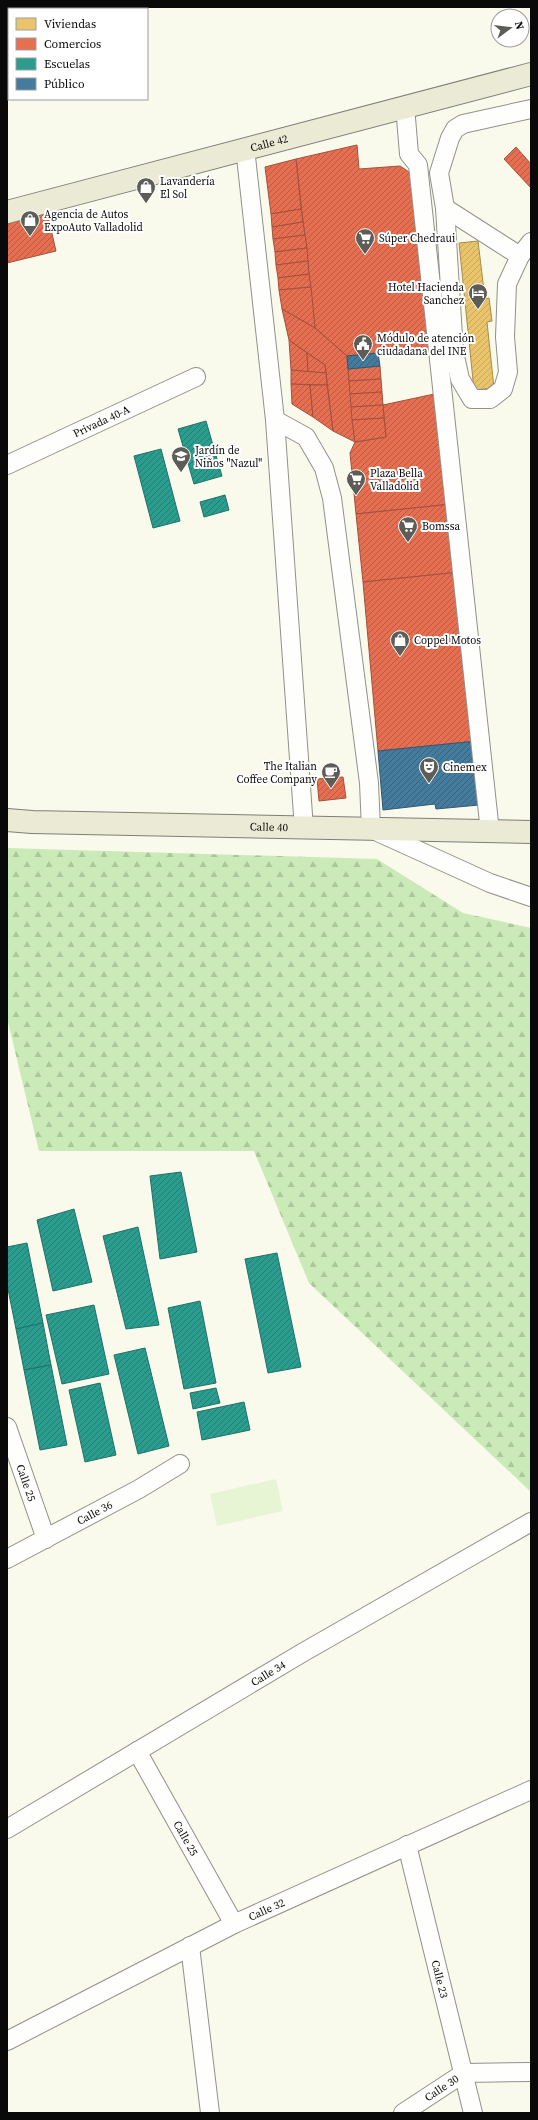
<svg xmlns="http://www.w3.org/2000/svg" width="538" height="2120" font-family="'Source Serif 4',serif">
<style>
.forest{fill:url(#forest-firs)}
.pitch{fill:#e7f5d4}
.homes{fill:url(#homes-hatch);stroke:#a68c4d}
.shops{fill:url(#shops-hatch);stroke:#a4503b}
.schools{fill:url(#schools-hatch);stroke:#207167}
.public{fill:url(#public-hatch);stroke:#335971}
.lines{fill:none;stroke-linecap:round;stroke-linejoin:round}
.minor-casing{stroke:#91918b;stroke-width:20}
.major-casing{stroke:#7e7e78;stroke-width:24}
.minor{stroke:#fefefc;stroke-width:18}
.major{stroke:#ebead5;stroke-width:22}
.labels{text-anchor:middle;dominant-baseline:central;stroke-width:4;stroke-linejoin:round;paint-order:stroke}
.street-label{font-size:11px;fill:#090909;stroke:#fff}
.poi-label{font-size:11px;fill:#090909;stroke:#fff;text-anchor:start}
</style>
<defs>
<pattern id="forest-firs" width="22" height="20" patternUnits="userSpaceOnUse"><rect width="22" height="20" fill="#caeab7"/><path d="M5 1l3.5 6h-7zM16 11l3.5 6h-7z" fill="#acc79c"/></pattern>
<pattern id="homes-hatch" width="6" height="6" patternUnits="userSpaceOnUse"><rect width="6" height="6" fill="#e9c46a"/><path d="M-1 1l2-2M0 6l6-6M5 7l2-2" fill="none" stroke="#c6a75b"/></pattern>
<pattern id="shops-hatch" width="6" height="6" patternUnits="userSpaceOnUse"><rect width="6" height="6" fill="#e76f51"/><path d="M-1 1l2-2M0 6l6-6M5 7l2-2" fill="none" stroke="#b95941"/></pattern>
<pattern id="schools-hatch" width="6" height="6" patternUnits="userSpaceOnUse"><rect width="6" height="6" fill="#2a9d8f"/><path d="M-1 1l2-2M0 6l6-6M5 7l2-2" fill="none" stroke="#227e73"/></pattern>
<pattern id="public-hatch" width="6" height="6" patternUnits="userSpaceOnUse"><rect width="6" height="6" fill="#457b9d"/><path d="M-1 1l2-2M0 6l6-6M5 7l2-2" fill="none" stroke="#38637e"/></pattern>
</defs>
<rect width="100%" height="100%" fill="#f9f9ec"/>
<path class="forest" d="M7,848l370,11 86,54 68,15v564l-222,-209 -55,-132h-215l-32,-133z"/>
<path class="pitch" d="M276,1479l7,32 -66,15 -7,-32z"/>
<path class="homes" d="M478,241l7,58 4,-1 3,23 -5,1 7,66 -20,2 -15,-147z"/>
<g class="shops">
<path d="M357,145l2,24 41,-3 15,10 18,172 -86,8 -32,-28 -19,-169z"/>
<path d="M516,147l15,17v24l-27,-29z"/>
<path d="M296,159l5,50 -30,5 -6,-47z"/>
<path d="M301,209l2,13 -31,5 -1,-13z"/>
<path d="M47,212l9,39 -49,12v-41z"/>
<path d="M303,222l2,13 -32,4 -1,-12z"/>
<path d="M305,235l2,13 -32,4 -2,-13z"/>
<path d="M307,248l1,13 -32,4 -1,-13z"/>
<path d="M308,261l1,13 -31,4 -2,-13z"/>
<path d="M309,274l2,13 -32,3 -1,-12z"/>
<path d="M311,287l1,10 3,31 -33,-19 -3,-19z"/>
<path d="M282,309l33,19 32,28 8,86 -22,-11 -8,-66 -36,-25z"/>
<path d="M289,340l18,13 1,19 -17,-2z"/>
<path d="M307,353l18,12 1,8 -18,-1z"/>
<path d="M380,366l1,13 -32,2 -1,-12z"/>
<path d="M291,370l35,3 1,12 -36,-1z"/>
<path d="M381,379l1,13 -32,2 -1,-13z"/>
<path d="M291,384l19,1 3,32 -21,-13z"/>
<path d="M310,385h17l6,46 -20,-14z"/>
<path d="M382,392l1,13 -32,2 -1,-13z"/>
<path d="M439,393l13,111 -96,10 -6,-61 5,-11 31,-5 -3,-32z"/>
<path d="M383,405l1,13 -32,2 -1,-13z"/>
<path d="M384,418l2,19 -31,5 -3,-22z"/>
<path d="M452,504l8,68 -97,10 -7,-68z"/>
<path d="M460,572l17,169 -99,10 -15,-169z"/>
<path d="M343,777l3,21 -27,3 -2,-22z"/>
</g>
<g class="schools">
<path d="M206,421l16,55 -28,8 -16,-55z"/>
<path d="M161,449l19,72 -27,7 -19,-72z"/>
<path d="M225,495l4,15 -25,7 -4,-15z"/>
<path d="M181,1172l16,80 -37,7 -10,-83z"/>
<path d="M74,1209l18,73 -39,9 -16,-71z"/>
<path d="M138,1227l21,98 -33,4 -23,-93z"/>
<path d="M27,1243l16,80 -27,6 -9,-45v-37z"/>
<path d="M277,1253l24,114 -33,6 -23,-114z"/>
<path d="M200,1301l16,82 -32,6 -16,-81z"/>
<path d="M94,1305l15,69 -47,10 -16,-69z"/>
<path d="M43,1323l8,42 -27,5 -8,-41z"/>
<path d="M145,1348l24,98 -31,8 -24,-99z"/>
<path d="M51,1365l16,80 -27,5 -16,-80z"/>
<path d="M100,1383l16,72 -31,7 -16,-72z"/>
<path d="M216,1388l4,15 -27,6 -3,-16z"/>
<path d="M244,1402l6,28 -48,10 -5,-28z"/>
</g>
<g class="public">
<path d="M378,353l2,13 -32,3 -1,-13z"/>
<path d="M477,741l2,64 -43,4 -1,-5 -52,6 -5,-59z"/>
</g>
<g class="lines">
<g class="minor-casing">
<g id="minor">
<path d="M405,106l4,48 9,11 72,667"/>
<path d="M531,109l-68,15 -8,5 -5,9 -11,35 6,35 9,144 6,27 12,20h18l13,-10 5,-17 -3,-35 2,-53 13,-28 11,-14"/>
<path d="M245,148l30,272 29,409"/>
<path d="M445,208l75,48"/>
<path d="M275,420l31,17 18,31 8,30 37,285 2,46 119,54 41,14"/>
<path id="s1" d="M7,465l189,-88"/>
<path id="s2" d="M7,1427l39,112"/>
<path id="s3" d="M7,1559l132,-70 41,-25"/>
<path id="s4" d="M137,1751l97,173"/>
<path id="s5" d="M7,1829l295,-176 229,-131"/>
<path id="s6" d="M407,1845l66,268"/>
<path d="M190,1946l20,167"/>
<path id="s7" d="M7,2041l227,-117 297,-134"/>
<path id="s8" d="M403,2113l61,-40 67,-1"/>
</g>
</g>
<g class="major-casing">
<g id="major">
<path id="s9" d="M7,212l524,-138"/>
<path id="s10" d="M7,820l25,2 499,10"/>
</g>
</g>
<use href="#minor" class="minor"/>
<use href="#major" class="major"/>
</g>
<defs>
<g id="shop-pin" transform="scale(1)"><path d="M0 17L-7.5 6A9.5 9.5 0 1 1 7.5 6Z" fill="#5d5d58" stroke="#fff"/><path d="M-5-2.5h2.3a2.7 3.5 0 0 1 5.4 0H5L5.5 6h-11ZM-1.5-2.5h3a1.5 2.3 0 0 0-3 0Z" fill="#fff"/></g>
<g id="supermarket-pin" transform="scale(1)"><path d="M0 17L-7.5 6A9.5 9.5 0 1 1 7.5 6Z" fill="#5d5d58" stroke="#fff"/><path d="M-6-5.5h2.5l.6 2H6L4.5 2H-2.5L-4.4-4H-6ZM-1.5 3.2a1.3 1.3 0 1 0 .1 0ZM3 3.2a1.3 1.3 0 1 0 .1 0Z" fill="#fff"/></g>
<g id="hotel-pin" transform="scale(1)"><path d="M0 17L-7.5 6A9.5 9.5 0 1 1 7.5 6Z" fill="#5d5d58" stroke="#fff"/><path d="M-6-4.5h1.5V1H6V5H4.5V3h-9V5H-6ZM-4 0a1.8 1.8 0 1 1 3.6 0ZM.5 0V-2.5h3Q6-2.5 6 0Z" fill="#fff"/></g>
<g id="civic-pin" transform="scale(1)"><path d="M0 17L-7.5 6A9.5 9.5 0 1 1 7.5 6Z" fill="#5d5d58" stroke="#fff"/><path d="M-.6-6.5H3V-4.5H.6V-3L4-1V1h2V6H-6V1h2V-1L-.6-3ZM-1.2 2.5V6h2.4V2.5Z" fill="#fff"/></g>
<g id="school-pin" transform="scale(1)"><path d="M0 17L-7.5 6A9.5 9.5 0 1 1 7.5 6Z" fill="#5d5d58" stroke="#fff"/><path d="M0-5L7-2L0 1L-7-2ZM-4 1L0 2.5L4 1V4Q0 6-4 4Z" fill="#fff"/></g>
<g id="theatre-pin" transform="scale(1)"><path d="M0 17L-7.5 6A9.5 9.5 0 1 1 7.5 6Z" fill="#5d5d58" stroke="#fff"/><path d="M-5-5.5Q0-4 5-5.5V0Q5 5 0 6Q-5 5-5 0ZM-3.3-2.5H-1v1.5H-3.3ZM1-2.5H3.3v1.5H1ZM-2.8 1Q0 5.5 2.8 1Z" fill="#fff"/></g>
<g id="cafe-pin" transform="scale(1)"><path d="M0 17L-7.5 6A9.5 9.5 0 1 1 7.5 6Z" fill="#5d5d58" stroke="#fff"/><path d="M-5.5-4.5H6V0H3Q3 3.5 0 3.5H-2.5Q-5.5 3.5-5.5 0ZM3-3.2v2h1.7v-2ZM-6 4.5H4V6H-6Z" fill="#fff"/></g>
</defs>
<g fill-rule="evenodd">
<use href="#shop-pin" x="146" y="187"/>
<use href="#shop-pin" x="30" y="220"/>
<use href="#supermarket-pin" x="365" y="238"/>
<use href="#hotel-pin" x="478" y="293"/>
<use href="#civic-pin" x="363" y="344"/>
<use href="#school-pin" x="181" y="456"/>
<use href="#supermarket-pin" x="356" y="479"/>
<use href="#supermarket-pin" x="408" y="526"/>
<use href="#shop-pin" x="400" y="640"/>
<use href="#theatre-pin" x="429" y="767"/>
<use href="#cafe-pin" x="331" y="772"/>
</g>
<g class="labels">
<g class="street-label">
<text stroke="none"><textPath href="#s9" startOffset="271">Calle 42</textPath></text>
<text stroke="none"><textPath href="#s1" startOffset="104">Privada 40-A</textPath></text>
<text stroke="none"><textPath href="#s10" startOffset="262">Calle 40</textPath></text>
<text stroke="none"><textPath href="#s2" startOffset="59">Calle 25</textPath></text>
<text stroke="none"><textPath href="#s3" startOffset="99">Calle 36</textPath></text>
<text stroke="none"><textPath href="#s5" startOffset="304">Calle 34</textPath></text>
<text stroke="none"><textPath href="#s4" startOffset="100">Calle 25</textPath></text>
<text stroke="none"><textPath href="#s7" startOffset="291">Calle 32</textPath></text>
<text stroke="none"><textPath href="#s6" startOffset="138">Calle 23</textPath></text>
<text stroke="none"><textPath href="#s8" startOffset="46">Calle 30</textPath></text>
</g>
<g class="poi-label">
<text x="160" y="181">Lavandería<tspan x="160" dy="13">El Sol</tspan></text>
<text x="44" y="214">Agencia de Autos<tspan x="44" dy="13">ExpoAuto Valladolid</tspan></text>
<text x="379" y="238">Súper Chedraui</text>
<text x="464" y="287" text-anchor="end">Hotel Hacienda<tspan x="464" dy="13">Sanchez</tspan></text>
<text x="377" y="338">Módulo de atención<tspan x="377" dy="13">ciudadana del INE</tspan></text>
<text x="195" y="450">Jardín de<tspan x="195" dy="13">Niños "Nazul"</tspan></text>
<text x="370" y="473">Plaza Bella<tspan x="370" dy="13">Valladolid</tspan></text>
<text x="422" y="526">Bomssa</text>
<text x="414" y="640">Coppel Motos</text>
<text x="317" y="766" text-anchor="end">The Italian<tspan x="317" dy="13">Coffee Company</tspan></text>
<text x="443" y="767">Cinemex</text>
</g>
</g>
<rect width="538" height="2120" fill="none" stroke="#090909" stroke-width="16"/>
<rect x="8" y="8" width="140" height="92" fill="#ffffff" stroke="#9d9d9d"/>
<rect x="16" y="18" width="20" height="12" fill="#e9c46a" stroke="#9d9d9d"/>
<text x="44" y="28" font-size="12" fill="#090909">Viviendas</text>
<rect x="16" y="38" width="20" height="12" fill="#e76f51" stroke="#9d9d9d"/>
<text x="44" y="48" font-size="12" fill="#090909">Comercios</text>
<rect x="16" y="58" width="20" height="12" fill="#2a9d8f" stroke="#9d9d9d"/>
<text x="44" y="68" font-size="12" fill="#090909">Escuelas</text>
<rect x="16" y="78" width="20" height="12" fill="#457b9d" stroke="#9d9d9d"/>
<text x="44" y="88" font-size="12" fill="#090909">Público</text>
<g transform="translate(510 28) rotate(75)"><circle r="19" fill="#ffffff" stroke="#9d9d9d"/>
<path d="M0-3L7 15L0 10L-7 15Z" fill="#5d5d58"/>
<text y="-6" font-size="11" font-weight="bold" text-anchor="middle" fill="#090909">N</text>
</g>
</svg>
